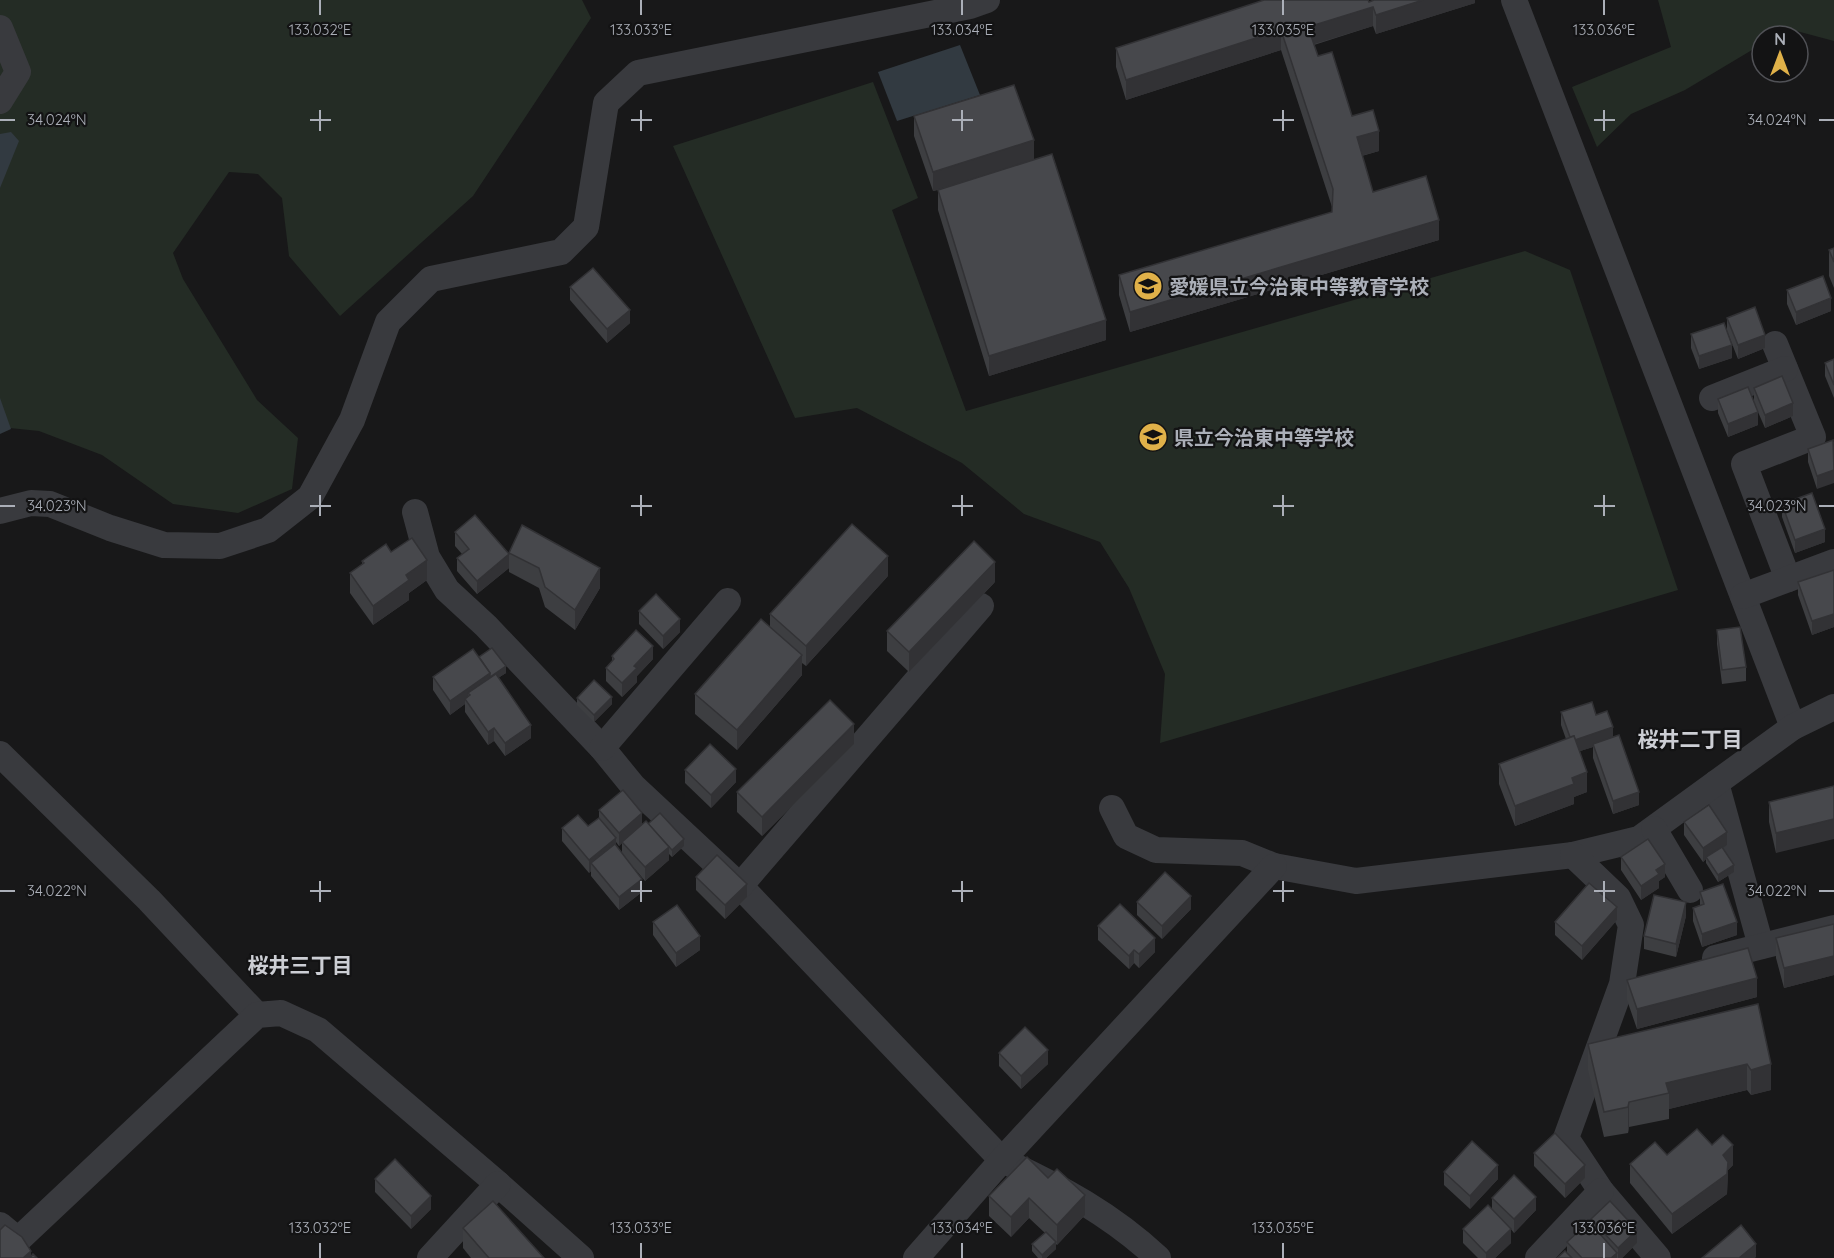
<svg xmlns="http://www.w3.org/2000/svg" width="1834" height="1258" font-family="Quicksand,'Noto Sans JP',sans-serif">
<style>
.green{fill:#242c25}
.water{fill:#323a41}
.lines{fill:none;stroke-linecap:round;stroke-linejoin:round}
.minor{stroke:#393a3e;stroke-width:26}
.wall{fill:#3d3e41;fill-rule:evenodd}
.shaded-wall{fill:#323235}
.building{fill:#47484c;stroke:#323235;stroke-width:1.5}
.ticks{fill:none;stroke:#abafb8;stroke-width:2}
.labels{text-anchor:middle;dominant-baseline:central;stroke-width:4.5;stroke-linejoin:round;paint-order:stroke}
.poi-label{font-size:20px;font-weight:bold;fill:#abafb8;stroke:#131314;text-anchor:start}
.neighbourhood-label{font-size:21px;font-weight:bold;fill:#ccced4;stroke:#131314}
.ticks-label{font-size:15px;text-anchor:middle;fill:#abafb8;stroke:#131314;stroke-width:4.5;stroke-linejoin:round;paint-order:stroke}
</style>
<rect width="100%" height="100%" fill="#181819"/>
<g class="green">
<path d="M0,0h582l9,18 -118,178 -133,120 -51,-60 -7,-58 -24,-24 -29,-2 -56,81 10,26 74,121 41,38 -6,51 -54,24 -65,-9 -71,-49 -63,-24 -39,-4z"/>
<path d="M1658,0h176v41l-45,-12 -13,7h-14v8l-77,46 -54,24 -34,33 -25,-60 99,-40z"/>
<path d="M873,82l45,116 -26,12 74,201 559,-160 45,19 108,320 -518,153 5,-69 -36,-86 -29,-46 -76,-28 -62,-51 -105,-55 -62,10 -122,-272z"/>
</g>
<g class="water">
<path d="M960,45l20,50 -83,26 -19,-49z"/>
<path d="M11,132l8,9 -19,47v-54z"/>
<path d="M0,398l11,31 -11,5z"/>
</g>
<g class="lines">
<g class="minor">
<path d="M1514,0l279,727"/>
<path d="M0,28l18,44 -18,29"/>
<path d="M1775,344l38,93 -69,27 44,115"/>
<path d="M1712,398l73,-29"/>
<path d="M0,511l31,-8 19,1 60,24 54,17 56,1 48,-16 42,-33 42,-77 36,-98 43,-43 130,-27 25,-25 20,-124 32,-30 332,-67 17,-6"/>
<path d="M415,512l12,45 20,33 39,36 116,122 31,38 107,100 262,274c57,26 110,55 156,98"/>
<path d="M1743,596l91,-34"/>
<path d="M602,748l126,-147"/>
<path d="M0,754l149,146 108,115"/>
<path d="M1716,783l45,163"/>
<path d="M1112,808l14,28 30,14 86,3 32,13 82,15 217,-26 66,-16 154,-112 41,-20"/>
<path d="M1654,829l36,61"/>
<path d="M1573,855l45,43 13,27 -9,59 -56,154 35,53 57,67"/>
<path d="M740,886l241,-280"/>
<path d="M1715,958l119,-30"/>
<path d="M0,1225l18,15 239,-225 24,-2 37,17 180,154 83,74"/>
<path d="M430,1258l68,-74"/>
<path d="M916,1258l86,-98 272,-294"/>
<path d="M1538,1258l63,-67"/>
</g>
</g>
<g class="wall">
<path d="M1475,0v3l-99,31 -3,-8 -59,19 4,11 34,60 27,35 -17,5 11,36 66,48 -309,92 -11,-37v-20l213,-63v-5l-51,-157 -155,50 -10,-33v-19l253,-46z"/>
<path d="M914,116l120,44 72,180 -117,36 -51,-166v-20l-5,1 -19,-55z"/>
<path d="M1834,248v40l-5,-12v-26z"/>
<path d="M570,287l60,36 -23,20 -37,-43z"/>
<path d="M1787,290l44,21 -35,14 -9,-21z"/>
<path d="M1727,318l38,30 -27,11 -11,-28z"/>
<path d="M1691,334l41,24 -33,11 -8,-21z"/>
<path d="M1834,359v39l-9,-22v-13z"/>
<path d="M1754,388l39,28 -28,12 -7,-16v13l-30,12 -10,-24v-14l36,2z"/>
<path d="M1834,442l-17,47 -9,-27v-13z"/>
<path d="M1782,504l43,38 -30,11 -13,-36z"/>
<path d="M455,532l54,36 -32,26 -20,-23v-13l5,-4 -7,-8z"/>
<path d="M391,552l36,28 -18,13v7l-36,25 -23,-32v-20l12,-9v-3z"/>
<path d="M509,553l91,35 -25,42 -30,-23 -6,-19 -30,-16z"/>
<path d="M1834,570v57l-22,8 -14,-40v-13z"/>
<path d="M888,576l-82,90 -4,-3v12l-65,75 -42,-36v-20l75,-67v-13z"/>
<path d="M995,582l-86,90 -22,-21v-20z"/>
<path d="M639,611l41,21 -17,17 -24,-25z"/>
<path d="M1717,630l29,37v14l-24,3 -5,-40z"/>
<path d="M612,656l41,3 -16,17v6l-15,15 -16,-16v-13l6,-6z"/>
<path d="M479,657l27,16 -8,5 33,60 -26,18 -11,-15 -6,4 -23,-33v-8l-15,11 -17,-25v-13z"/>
<path d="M577,698l35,6 -18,18 -17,-17z"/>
<path d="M1561,712l35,3 17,23 26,67 -26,9 -20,-56v-11l-13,4 7,41 -13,5v7l-59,22 -16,-42v-20l67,-25 -5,-14z"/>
<path d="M854,744l-92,92 -25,-24v-20z"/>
<path d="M685,770l51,12 -25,26 -26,-25z"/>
<path d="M1834,786l-58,67 -7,-31v-20z"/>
<path d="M599,810l43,14h6l36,22 -12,11 -3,-3v6l-24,21 -10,-12 7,23 -23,18 -28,-34v-5l-2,2 -27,-32v-13l26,-2 11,-8zM616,842l3,4 3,-3v10l-6,-8z"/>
<path d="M1684,822l43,23 -4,3 11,24 -16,10 -12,-19v-4l-3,3 -19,-27z"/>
<path d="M1621,857l44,20 -6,4v7l-18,12 -20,-30z"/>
<path d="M696,877l51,20 -22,22 -29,-29z"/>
<path d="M1700,892l37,43 -35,12 -9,-26v-13l7,-3z"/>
<path d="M1137,902l54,7 -29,30 -25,-24z"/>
<path d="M1686,916l-10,41 -32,-8v-13z"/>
<path d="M1617,920l-35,40 -27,-25v-13z"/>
<path d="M653,922l47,28 -24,17 -23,-32z"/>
<path d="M1834,924v51l-50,13 -8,-30v-20z"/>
<path d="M1098,926l57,26 -16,16 -5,-5 -5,6 -31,-29z"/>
<path d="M1627,980l130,17 -120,32 -10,-29z"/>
<path d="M1758,1004l13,86 -20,5 -4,-5 -78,19v10l-40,8 -1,6 -24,4 -16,-67v-26z"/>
<path d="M999,1053l49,11 -27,25 -22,-23z"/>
<path d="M1534,1153l51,25 -20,20 -31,-32z"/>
<path d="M1667,1155l66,10 -5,5 -1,24 -55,40 -42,-51v-19z"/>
<path d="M1027,1157l58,58 -28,30 -1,-1v5l-10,9h-8l-6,-7v-7l13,-11 -16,-15 -18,19 -22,-21v-20z"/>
<path d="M1444,1172l54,7 -28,30 -26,-24z"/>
<path d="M375,1179l56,30 -20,20 -36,-37z"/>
<path d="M1492,1198l44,12 -22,23 -4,-5 1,15 -16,15h-17l-15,-15v-14l29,-19z"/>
<path d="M1591,1219l46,24 -15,15h-65l10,-5v-11l24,-17z"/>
<path d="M463,1228l81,30h-73l-8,-10z"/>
</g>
<g class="shaded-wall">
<path d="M1423,0h52v3l-99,31v-19z"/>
<path d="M1373,7v19l-65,20v-19z"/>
<path d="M1281,30v20l-155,50v-20z"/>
<path d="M1379,131v20l-22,6v-20z"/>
<path d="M1034,140v20l-101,31v-19z"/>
<path d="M1439,220v20l-309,92v-20z"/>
<path d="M1831,298v13l-35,14v-13z"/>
<path d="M630,310v13l-23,20v-14z"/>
<path d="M1106,320v20l-117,36v-20z"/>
<path d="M1765,335v13l-27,11v-14z"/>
<path d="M1732,345v13l-33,11v-13z"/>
<path d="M1793,403v13l-28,12v-13z"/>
<path d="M1758,412v13l-30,12v-13z"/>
<path d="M1834,470v13l-17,6v-13z"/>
<path d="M1825,529v13l-30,11v-13z"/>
<path d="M509,554v14l-32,26v-13z"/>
<path d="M888,556v20l-82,90v-20z"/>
<path d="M427,560v20l-18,13v7l-36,25v-19l33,-31z"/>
<path d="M995,562v20l-86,90v-20z"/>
<path d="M600,568v20l-25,42v-20z"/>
<path d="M1834,614v13l-22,8v-14z"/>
<path d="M680,619v13l-17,17v-13z"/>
<path d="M653,646v13l-16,17v6l-15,15v-14l12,-17z"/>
<path d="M802,655v20l-65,75v-20z"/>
<path d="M506,666v7l-16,10v-6z"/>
<path d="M490,673v14l-20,8 -2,-2v9l-3,-3v5l-15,11v-14z"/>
<path d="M612,697v7l-18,18v-7z"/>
<path d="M854,724v20l-92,92v-19z"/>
<path d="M531,725v13l-26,18v-13z"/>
<path d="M1613,727v14l-20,3v3l-22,7v-13z"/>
<path d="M494,728v13l-6,4v-13z"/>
<path d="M736,769v13l-25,26v-13z"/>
<path d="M1587,772v20l-13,5v7l-59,22v-20l57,-28z"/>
<path d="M1639,792v13l-26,9v-13z"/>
<path d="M642,813v13l-20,16v1l-3,3v-13z"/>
<path d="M1834,819v20l-58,14v-20z"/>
<path d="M1727,832v13l-20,14 -1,-2v2l-3,3v-14z"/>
<path d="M616,838v13l-25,12v8l-2,2v-13z"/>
<path d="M684,839v7l-12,11v-7z"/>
<path d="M669,847v13l-24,21v-14z"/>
<path d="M1665,864v13l-6,4v7l-18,12v-14l15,-16z"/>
<path d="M1734,865v7l-16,10v-7z"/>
<path d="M642,879v13l-23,18v-13z"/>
<path d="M747,884v13l-22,22v-14z"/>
<path d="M1191,896v13l-29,30v-13z"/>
<path d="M1686,902v14l-10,41v-13z"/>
<path d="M1617,907v13l-35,40v-14z"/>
<path d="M1737,922v13l-35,12v-13z"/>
<path d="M700,936v14l-24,17v-14z"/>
<path d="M1155,938v14l-16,16v-14z"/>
<path d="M1134,950v13l-5,6v-13z"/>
<path d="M1834,956v19l-50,13v-20z"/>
<path d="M1757,978v19l-120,32v-20z"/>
<path d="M1048,1050v14l-27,25v-13z"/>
<path d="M1747,1064v26l-78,19v-16l-3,-10z"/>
<path d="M1771,1064v26l-20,5v-25z"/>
<path d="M1629,1102v25l-1,6v-26z"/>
<path d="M1733,1145v20l-5,5 -1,24 -55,40v-20l51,-59z"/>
<path d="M1498,1165v14l-28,30v-13z"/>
<path d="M1585,1165v13l-20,20v-14z"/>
<path d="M1085,1195v20l-28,30v-20z"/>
<path d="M431,1196v13l-20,20v-13z"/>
<path d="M1536,1197v13l-22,23v-14z"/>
<path d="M1029,1198v20l-18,19v-20z"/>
<path d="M1511,1229v14l-16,15h-9v-5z"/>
<path d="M1637,1230v13l-15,15h-4v-10z"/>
<path d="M1056,1242v7l-10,9h-4v-3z"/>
<path d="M1756,1244v13l-1,1h-16z"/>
<path d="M31,1251v7h-8z"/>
<path d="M1617,1253v5h-6z"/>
</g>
<g class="building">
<path d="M1264,0h104l1,2 5,-2h49l-47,15 -3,-8 -65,20 10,29 14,-4 20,64 21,-6 6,21 -22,6 16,55 53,-16 13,44 -309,92 -11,-37 213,-63 1,-23 -52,-159 -155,50 -10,-32z"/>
<path d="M1014,85l20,55 -101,32 -19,-56z"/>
<path d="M1052,154l54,166 -117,36 -51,-166z"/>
<path d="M1834,248v14l-5,-12z"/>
<path d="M593,268l37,42 -23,19 -37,-42z"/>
<path d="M1823,276l8,22 -35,14 -9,-22z"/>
<path d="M1755,307l10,28 -27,10 -11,-27z"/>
<path d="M1724,323l8,22 -33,11 -8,-22z"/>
<path d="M1834,359v26l-9,-22z"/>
<path d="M1782,376l11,27 -28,12 -11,-27z"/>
<path d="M1748,387l10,25 -30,12 -10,-25z"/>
<path d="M1833,440l1,30 -17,6 -9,-27z"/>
<path d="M1812,493l13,36 -30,11 -13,-36z"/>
<path d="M475,515l34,39 -32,27 -20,-23 12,-9 -14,-17z"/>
<path d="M852,524l36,32 -82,90 -36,-32z"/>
<path d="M522,525l78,43 -25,42 -30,-23 -6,-19 -30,-15z"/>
<path d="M412,538l15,22 -21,15 3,5 -36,26 -23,-33 14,-10 -2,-2 24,-17 5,8z"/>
<path d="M974,541l21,21 -86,90 -22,-21z"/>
<path d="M1834,570v44l-22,7 -14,-39z"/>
<path d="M656,594l24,25 -17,17 -24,-25z"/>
<path d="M761,619l41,36 -65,75 -42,-36z"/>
<path d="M1740,627l6,40 -24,3 -5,-40z"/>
<path d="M636,630l17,16 -19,20 3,2 -15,15 -16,-15 8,-9 -2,-3z"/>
<path d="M492,648l14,18 -16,11v-4l-11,-16z"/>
<path d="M473,649l17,24 -40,28 -17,-24z"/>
<path d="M496,674l35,51 -26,18 -11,-15 -6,4 -23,-33 5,-4 -2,-2z"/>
<path d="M594,680l18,17 -18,18 -17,-17z"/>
<path d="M830,700l24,24 -92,93 -25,-25z"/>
<path d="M1592,702l4,13 11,-4 6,16 -38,13 -1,-4 -4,1 -9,-25z"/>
<path d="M1619,735l20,57 -26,9 -20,-57z"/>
<path d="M1574,736l13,36 -15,6 2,6 -59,22 -16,-42z"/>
<path d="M710,744l26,25 -25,26 -26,-25z"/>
<path d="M1834,786v33l-58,14 -7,-31z"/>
<path d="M623,790l19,23 -23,20 -20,-23z"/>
<path d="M1709,805l18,27 -24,16 -19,-26z"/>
<path d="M660,813l24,26 -12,11 -24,-26z"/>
<path d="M578,815l10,11 11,-8 17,20 -27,22 -27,-32z"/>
<path d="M646,821l23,26 -24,20 -23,-25z"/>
<path d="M1648,839l17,25 -9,6 3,4 -18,12 -20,-29z"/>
<path d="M615,844l27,35 -23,18 -28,-34z"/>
<path d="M1722,847l12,18 -16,10 -12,-18z"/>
<path d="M717,855l30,29 -22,21 -29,-28z"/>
<path d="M1165,872l26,24 -29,30 -25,-24z"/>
<path d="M1589,883l28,24 -35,39 -27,-24z"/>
<path d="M1723,884l14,38 -35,12 -9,-26 11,-4 -4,-12z"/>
<path d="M1654,895l32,7 -10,42 -32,-8z"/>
<path d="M1120,904l35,34 -16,16 -5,-4 -5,6 -31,-30z"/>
<path d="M677,905l23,31 -24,17 -23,-31z"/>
<path d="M1834,924v32l-50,12 -8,-30z"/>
<path d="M1748,948l9,30 -120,31 -10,-29z"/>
<path d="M1758,1004l13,60 -20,6 -4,-6 -81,19 3,10 -40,9 -1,5 -24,5 -16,-68z"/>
<path d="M1025,1027l23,23 -27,26 -22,-23z"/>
<path d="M1697,1129l15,16 11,-10 10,10 -10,10 5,7 -1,12 -55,40 -42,-50 25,-22 12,13z"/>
<path d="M1555,1133l30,32 -20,19 -31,-31z"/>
<path d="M1472,1141l26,24 -28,31 -26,-24z"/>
<path d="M1027,1157l21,21 9,-9 28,26 -28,30 -28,-27 -18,19 -22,-21z"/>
<path d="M395,1159l36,37 -20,20 -36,-37z"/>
<path d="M1514,1175l22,22 -22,22 -22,-21z"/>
<path d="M493,1201l51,57h-55l-26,-30z"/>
<path d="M1610,1201l27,29 -19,18 -27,-29z"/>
<path d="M1488,1205l23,24 -25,24 -23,-24z"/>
<path d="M1589,1222l28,31 -6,5h-29l-15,-16z"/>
<path d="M5,1225l17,12 9,14 -8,7h-23v-28z"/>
<path d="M1741,1225l15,19 -17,14h-37z"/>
<path d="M1046,1232l10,10 -14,13 -10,-11z"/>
<path d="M1565,1251l7,7h-15z"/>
<path d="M33,1254l4,4h-7z"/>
</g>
<path class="ticks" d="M320,0v15M641,0v15M962,0v15M1283,0v15M1604,0v15M320,110v21M641,110v21M962,110v21M1283,110v21M1604,110v21M0,120h15M310,120h21M631,120h21M952,120h21M1273,120h21M1594,120h21M1819,120h15M320,495v21M641,495v21M962,495v21M1283,495v21M1604,495v21M0,506h15M310,506h21M631,506h21M952,506h21M1273,506h21M1594,506h21M1819,506h15M320,881v21M641,881v21M962,881v21M1283,881v21M1604,881v21M0,891h15M310,891h21M631,891h21M952,891h21M1273,891h21M1594,891h21M1819,891h15M320,1243v15M641,1243v15M962,1243v15M1283,1243v15M1604,1243v15"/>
<defs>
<g id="school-disc" transform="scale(1.5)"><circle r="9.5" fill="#e0b149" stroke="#131314"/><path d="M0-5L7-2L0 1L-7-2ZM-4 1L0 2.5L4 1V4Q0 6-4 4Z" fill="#111"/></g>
</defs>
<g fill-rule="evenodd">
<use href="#school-disc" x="1148" y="286"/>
<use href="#school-disc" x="1153" y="437"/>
</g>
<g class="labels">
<g class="poi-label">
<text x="1169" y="286">愛媛県立今治東中等教育学校</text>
<text x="1174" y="437">県立今治東中等学校</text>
</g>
<g class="neighbourhood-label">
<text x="1690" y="739">桜井二丁目</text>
<text x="300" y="965">桜井三丁目</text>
</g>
</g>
<g class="ticks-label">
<text x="320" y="35">133.032°E</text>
<text x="641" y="35">133.033°E</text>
<text x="962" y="35">133.034°E</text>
<text x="1283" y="35">133.035°E</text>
<text x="1604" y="35">133.036°E</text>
<text x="57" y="125">34.024°N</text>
<text x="1777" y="125">34.024°N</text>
<text x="57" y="511">34.023°N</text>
<text x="1777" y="511">34.023°N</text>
<text x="57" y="896">34.022°N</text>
<text x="1777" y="896">34.022°N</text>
<text x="320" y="1233">133.032°E</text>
<text x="641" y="1233">133.033°E</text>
<text x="962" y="1233">133.034°E</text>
<text x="1283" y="1233">133.035°E</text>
<text x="1604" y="1233">133.036°E</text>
</g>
<g transform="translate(1780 54)"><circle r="28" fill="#131314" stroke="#505156" stroke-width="1.5"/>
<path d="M0-4.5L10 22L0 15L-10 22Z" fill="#e0b149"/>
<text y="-9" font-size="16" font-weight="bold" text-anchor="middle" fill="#abafb8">N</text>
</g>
</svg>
